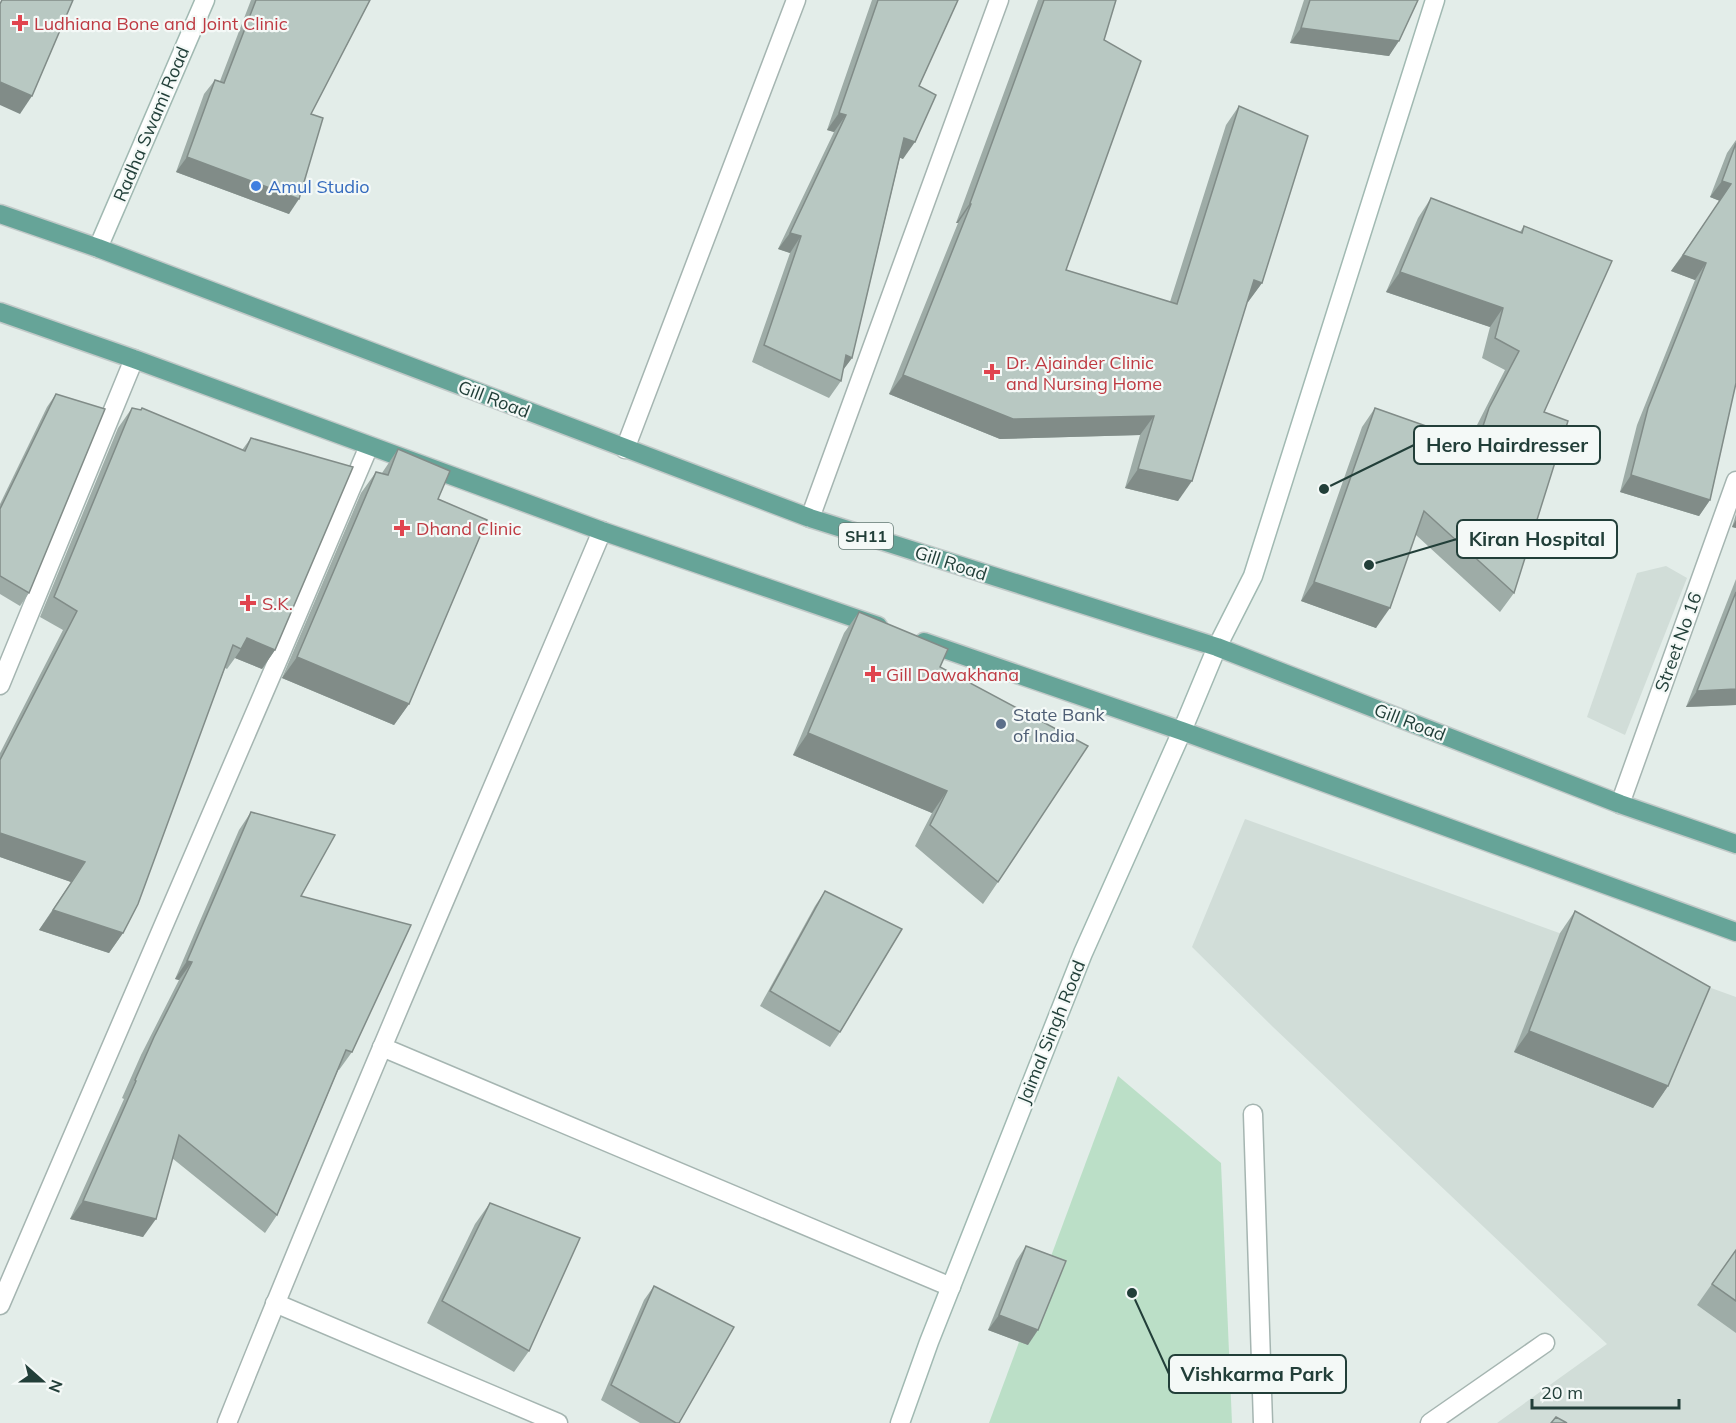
<svg xmlns="http://www.w3.org/2000/svg" width="1736" height="1423" font-family="Mulish,sans-serif">
<style>
.built{fill:#d1ddd8}
.green{fill:#bbdfc7}
.lines{fill:none;stroke-linecap:round;stroke-linejoin:round}
.street-casing{stroke:#a5b5b1;stroke-width:21}
.secondary-casing{stroke:#a1b9b2;stroke-width:21}
.primary-casing{stroke:#c1c9c8;stroke-width:21}
.street{stroke:#fff;stroke-width:18}
.secondary{stroke:#fff;stroke-width:18}
.primary{stroke:#66a498;stroke-width:18}
.wall{fill:#9eaca7}
.shaded-wall{fill:#818c88}
.building{fill:#b8c8c2;stroke:#818c88;stroke-width:1.5}
.health-dot{fill:#e0444e;stroke:#f4f9f7;stroke-width:2}
.shop-dot{fill:#3f7fe0;stroke:#f4f9f7;stroke-width:2}
.service-dot{fill:#5c6f8a;stroke:#f4f9f7;stroke-width:2}
.labels{text-anchor:middle;dominant-baseline:central;stroke-width:4.5;stroke-linejoin:round;paint-order:stroke}
.shield{fill:#f4f9f7;stroke:#617772;stroke-width:1.5}
.shield-label{font-size:16px;font-weight:bold;fill:#223f39}
.health-label{font-size:18px;fill:#be3a42;stroke:#f4f9f7;text-anchor:start}
.street-label{font-size:18px;fill:#223f39;stroke:#f4f9f7}
.shop-label{font-size:18px;fill:#366cbe;stroke:#f4f9f7;text-anchor:start}
.service-label{font-size:18px;fill:#4e5e75;stroke:#f4f9f7;text-anchor:start}
.leader{fill:none;stroke:#223f39;stroke-width:2}
.callout-dot{fill:#223f39;stroke:#f4f9f7;stroke-width:2}
.callout{fill:#f4f9f7;stroke:#223f39;stroke-width:2}
.callout-label{font-size:20px;text-anchor:middle;font-weight:bold;fill:#223f39}
</style>
<rect width="100%" height="100%" fill="#e3ede9"/>
<g class="built">
<path d="M1666,566l21,12 -62,157 -38,-18 50,-144z"/>
<path d="M1245,819l491,178v426h-239l110,-79 -334,-317 -81,-80z"/>
</g>
<path class="green" d="M1118,1076l103,87 11,260h-243z"/>
<g class="lines">
<g class="street-casing">
<g id="street">
<path d="M625,449l171,-449"/>
<path d="M810,518l189,-518"/>
<path d="M0,685l134,-326"/>
<path d="M1620,804l116,-323"/>
<path d="M382,1047l569,240"/>
<path d="M1253,1114l10,309"/>
<path d="M275,1303l283,120"/>
<path d="M0,1305l280,-650 89,-209"/>
<path d="M227,1423c120,-299 249,-595 375,-892"/>
<path d="M1430,1423l115,-80"/>
</g>
</g>
<g class="secondary-casing">
<g id="secondary">
<path d="M98,248l107,-248"/>
<path d="M900,1423l29,-81 154,-389 99,-222 35,-84 36,-71 182,-576"/>
</g>
</g>
<g class="primary-casing">
<g id="primary">
<path d="M0,214l98,34 712,270 407,129 403,157 116,40"/>
<path d="M0,312l134,47 468,172 276,95"/>
<path d="M924,642l258,89 554,201"/>
</g>
</g>
<use href="#street" class="street"/>
<use href="#secondary" class="secondary"/>
<use href="#primary" class="primary"/>
</g>
<g class="wall">
<path d="M251,0h119l-59,114 -22,100 -113,-42 28,-78 11,-14 5,1z"/>
<path d="M872,0h86l-39,86 -16,73 -3,-2 -48,201 -9,12 -2,11 -12,17 -77,-36 38,-109 -12,-4 56,-117 -7,-2z"/>
<path d="M1038,0h78l-12,40 -38,230 104,32 56,-177 13,-19 23,177 -14,19h-1l-69,199 -53,-13 15,-53 -140,4 -111,-45 69,-171h-2z"/>
<path d="M1304,0h114l-29,56 -99,-13z"/>
<path d="M1736,140v243l-26,117 -11,16 -79,-24 17,-67 58,-145 -24,-9 49,-70 -10,-4 17,-44z"/>
<path d="M1431,198l89,34 4,-6 20,186 -30,181 -14,19 -84,-77 -40,93 -75,-27 61,-174 13,-19 96,34 5,-15 29,-57 -23,-12 8,-31 -104,-35 32,-74z"/>
<path d="M56,394l-27,199 -9,13 -20,-12v-90l47,-97z"/>
<path d="M132,408l8,2 2,-2 100,42 9,-12 24,212 -13,19 -27,-11 -8,11 -2,-1 -102,265 -14,20 -70,-23 32,-48 -71,-25v-104l63,-123 -23,-13 78,-189z"/>
<path d="M398,449l40,50 -29,205 -15,21 -112,-47 79,-185 15,-21 6,1z"/>
<path d="M1736,514v14l-4,-1z"/>
<path d="M1736,579v126l-50,2z"/>
<path d="M859,612l81,55 58,215 -15,22 -68,-58 17,-33 -139,-58 51,-122z"/>
<path d="M251,812l50,84 51,156 -13,18h-1l-61,145 -12,18 -93,-75 -29,79 -73,-18 54,-120 -2,-1 19,-43 38,-75 -4,-1 64,-149z"/>
<path d="M825,891l15,141 -10,15 -70,-41 55,-100z"/>
<path d="M1575,911l93,175 -15,22 -139,-56 46,-119z"/>
<path d="M490,1203l39,148 -15,21 -87,-49 48,-99z"/>
<path d="M1026,1246l2,99 -40,-15 28,-69z"/>
<path d="M1736,1250v83l-39,-28z"/>
<path d="M654,1286l25,137h-39l-39,-23 43,-100z"/>
</g>
<g class="shaded-wall">
<path d="M1301,28l98,13 -10,15 -99,-13z"/>
<path d="M0,82l32,14 -12,18 -20,-9z"/>
<path d="M839,113l7,2 -12,17 -7,-2z"/>
<path d="M904,138l11,4 -12,17 -10,-4z"/>
<path d="M187,157l112,42 -10,15 -113,-42z"/>
<path d="M1722,181l9,3 -11,17 -10,-4z"/>
<path d="M970,203l1,1 -13,19h-2z"/>
<path d="M790,233l11,3 -11,17 -12,-4z"/>
<path d="M1683,255l23,8 -11,17 -24,-9z"/>
<path d="M1400,272l103,36 -13,19 -104,-35z"/>
<path d="M1254,280l8,3 -14,19 -7,-3z"/>
<path d="M846,355l6,3 -12,16z"/>
<path d="M903,375l251,41 -14,19 -140,4 -111,-45z"/>
<path d="M1138,469l54,12 -14,20 -53,-13z"/>
<path d="M1631,475l79,25 -11,16 -79,-24z"/>
<path d="M1736,520v8l-4,-1z"/>
<path d="M1314,582l76,26 -14,20 -75,-27z"/>
<path d="M247,638l28,12 -13,19 -27,-11 6,-9z"/>
<path d="M297,657l112,47 -15,21 -112,-47z"/>
<path d="M1736,689v16l-50,2 11,-16z"/>
<path d="M808,733l139,58 -15,22 -139,-58z"/>
<path d="M0,833l85,29 -14,20 -71,-25z"/>
<path d="M53,910l70,23 -14,20 -70,-23z"/>
<path d="M187,961l5,1 -13,18 -4,-1z"/>
<path d="M1529,1031l139,55 -15,22 -139,-56z"/>
<path d="M83,1201l73,18 -13,18 -73,-18z"/>
<path d="M999,1315l39,15 -10,15 -40,-15z"/>
</g>
<g class="building">
<path d="M2,0h71l-41,96 -32,-14v-78z"/>
<path d="M256,0h114l-59,114 12,4 -24,81 -112,-42 28,-77 9,3z"/>
<path d="M878,0h80l-39,86 17,9 -21,47 -11,-4 -52,220 -6,-3 -5,26 -77,-36 37,-109 -11,-3 56,-118 -7,-2z"/>
<path d="M1044,0h72l-12,40 37,21 -75,209 111,34 62,-198 69,30 -46,147 -8,-3 -62,201 -54,-12 16,-53 -141,3 -110,-44 68,-171 -1,-1z"/>
<path d="M1310,0h108l-19,41 -98,-13z"/>
<path d="M1736,143v240l-26,117 -79,-25 17,-67 58,-145 -23,-8 48,-71 -9,-3z"/>
<path d="M1431,198l91,35 2,-7 88,35 -68,151 24,9 -54,172 -90,-82 -34,97 -76,-26 61,-174 102,36 12,-36 30,-57 -24,-13 8,-30 -103,-36z"/>
<path d="M56,394l49,15 -76,184 -29,-17v-67z"/>
<path d="M132,408l9,2 1,-2 103,43 6,-13 102,29 -78,183 -28,-12 -6,11 -8,-4 -95,259 -15,29 -70,-23 32,-48 -85,-29v-73l77,-149 -23,-14z"/>
<path d="M398,449l52,22 -12,28 49,21 -78,184 -112,-47 79,-185 12,3z"/>
<path d="M1736,592v97l-39,2z"/>
<path d="M859,612l89,37 -8,18 148,79 -90,136 -68,-57 17,-34 -139,-58z"/>
<path d="M251,812l84,23 -34,61 110,29 -59,127 -6,-2 -69,165 -98,-80 -23,84 -73,-18 53,-120 -1,-1 19,-43 38,-75 -5,-1z"/>
<path d="M825,891l77,38 -62,103 -70,-41z"/>
<path d="M1575,911l135,76 -42,99 -139,-55z"/>
<path d="M490,1203l90,35 -51,113 -87,-50z"/>
<path d="M1026,1246l40,15 -28,69 -39,-15z"/>
<path d="M1736,1250v51l-24,-17z"/>
<path d="M654,1286l80,41 -55,96h-3l-65,-38z"/>
<path d="M1556,1417l11,6h-16z"/>
</g>
<g class="health-dot">
<path d="M17 14h6v6h6v6h-6v6h-6v-6h-6v-6h6z"/>
<path d="M989 363h6v6h6v6h-6v6h-6v-6h-6v-6h6z"/>
<path d="M399 519h6v6h6v6h-6v6h-6v-6h-6v-6h6z"/>
<path d="M245 594h6v6h6v6h-6v6h-6v-6h-6v-6h6z"/>
<path d="M870 665h6v6h6v6h-6v6h-6v-6h-6v-6h6z"/>
</g>
<circle class="shop-dot" cx="256" cy="186" r="6"/>
<circle class="service-dot" cx="1001" cy="724" r="6"/>
<g class="labels">
<rect class="shield" x="839" y="523" width="54" height="26" rx="4.5"/>
<g class="shield-label">
<text x="866" y="536">SH11</text>
</g>
<g class="health-label">
<text x="34" y="23">Ludhiana Bone and Joint Clinic</text>
<text x="1006" y="362">Dr. Ajainder Clinic<tspan x="1006" dy="21">and Nursing Home</tspan></text>
<text x="416" y="528">Dhand Clinic</text>
<text x="262" y="603">S.K.</text>
<text x="886" y="674">Gill Dawakhana</text>
</g>
<g class="street-label">
<text transform="translate(151 124) rotate(-67)">Radha Swami Road</text>
<text transform="translate(494 399) rotate(21)">Gill Road</text>
<text transform="translate(951 563) rotate(18)">Gill Road</text>
<text transform="translate(1678 642) rotate(-70)">Street No 16</text>
<text transform="translate(1410 722) rotate(21)">Gill Road</text>
<text transform="translate(1051 1032) rotate(-68)">Jaimal Singh Road</text>
</g>
<g class="shop-label">
<text x="268" y="186">Amul Studio</text>
</g>
<g class="service-label">
<text x="1013" y="714">State Bank<tspan x="1013" dy="21">of India</tspan></text>
</g>
</g>
<path class="leader" d="M1324 489L1414 445M1369 565L1457 539M1132 1293L1169 1374"/>
<g class="callout-dot">
<circle cx="1324" cy="489" r="6"/>
<circle cx="1369" cy="565" r="6"/>
<circle cx="1132" cy="1293" r="6"/>
</g>
<g class="callout">
<rect x="1414" y="426" width="186" height="38" rx="6"/>
<rect x="1457" y="520" width="160" height="38" rx="6"/>
<rect x="1169" y="1355" width="177" height="38" rx="6"/>
</g>
<g class="callout-label">
<text x="1507" y="452">Hero Hairdresser</text>
<text x="1537" y="546">Kiran Hospital</text>
<text x="1257" y="1381">Vishkarma Park</text>
</g>
<g transform="translate(42 1381) rotate(111)" stroke="#f4f9f7" stroke-width="4.5" paint-order="stroke">
<path d="M0-4.5L10 22L0 15L-10 22Z" fill="#223f39"/>
<text y="-9" font-size="16" font-weight="bold" text-anchor="middle" fill="#223f39">N</text>
</g>
<path d="M1532 1399v9h147v-9" fill="none" stroke="#223f39" stroke-width="3"/>
<text x="1541" y="1399" font-size="18" fill="#223f39" stroke="#f4f9f7" stroke-width="4.5" paint-order="stroke">20 m</text>
</svg>
